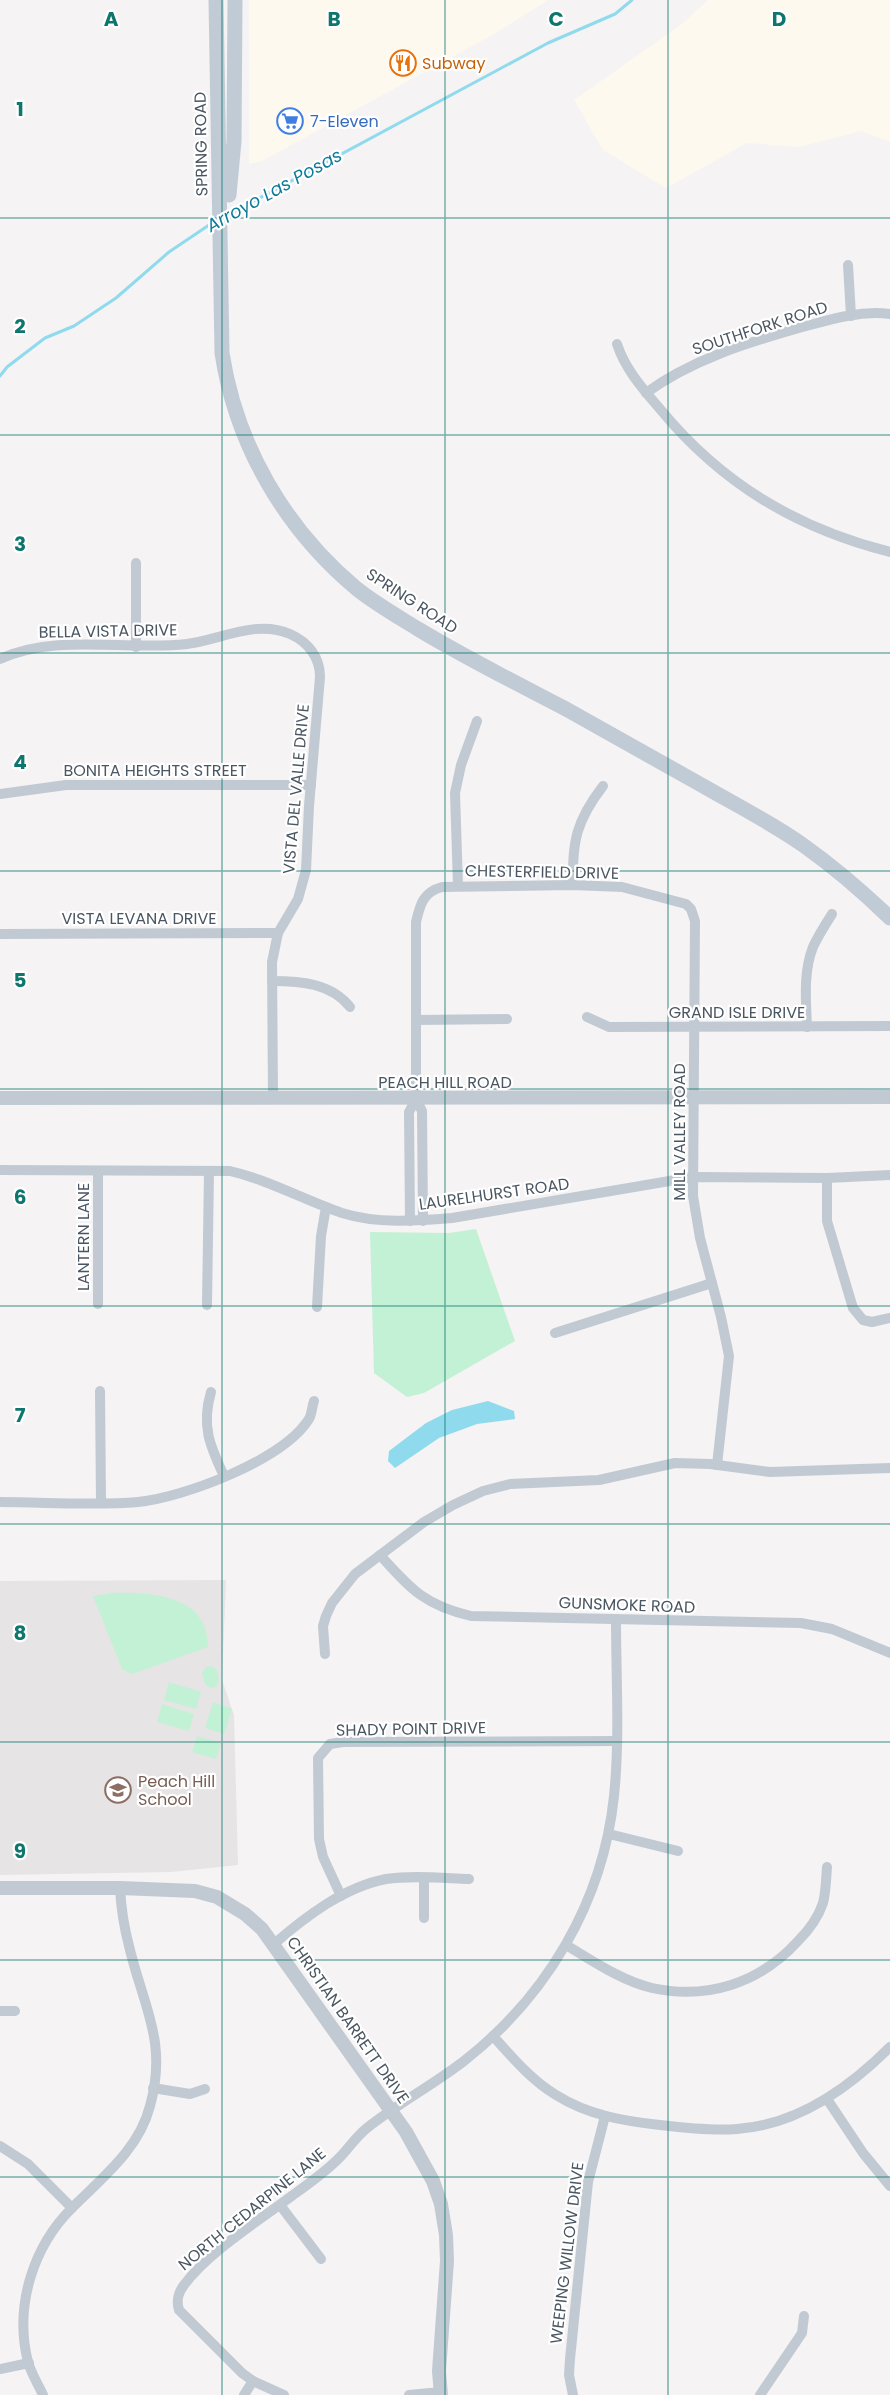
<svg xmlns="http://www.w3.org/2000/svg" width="890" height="2395" font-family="Poppins,sans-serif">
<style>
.commercial{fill:#fdf9ef}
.education{fill:#e6e4e5}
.green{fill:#c3f1d5}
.water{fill:#90daee}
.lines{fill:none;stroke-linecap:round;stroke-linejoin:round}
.stream{stroke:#90daee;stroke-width:3}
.minor{stroke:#c1cad2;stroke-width:10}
.tertiary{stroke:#c1cad2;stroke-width:14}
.secondary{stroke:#c1cbd6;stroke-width:15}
.grid{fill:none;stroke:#0f766e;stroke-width:1.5;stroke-opacity:0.55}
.labels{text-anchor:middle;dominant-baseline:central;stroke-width:4.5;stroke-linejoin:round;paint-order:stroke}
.food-label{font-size:16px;fill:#c56008;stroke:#fff;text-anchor:start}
.shop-label{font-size:16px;fill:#366cbe;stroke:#fff;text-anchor:start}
.street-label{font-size:16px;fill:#4a5661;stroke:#fff}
.education-label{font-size:16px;fill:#785e54;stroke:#fff;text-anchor:start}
.water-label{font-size:18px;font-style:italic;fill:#0c7c9b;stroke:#fff}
.grid-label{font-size:20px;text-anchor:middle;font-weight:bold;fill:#0f766e;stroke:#fff;stroke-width:4.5;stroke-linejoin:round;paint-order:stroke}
</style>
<rect width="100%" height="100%" fill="#f5f3f3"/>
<g class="commercial">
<path d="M249,0h299l-54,34 -232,127 -13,3z"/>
<path d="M708,0h182v142l-29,-11 -61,16 -53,-4 -81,45 -63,-38 -29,-50 108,-76z"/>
</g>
<path class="education" d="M226,1580l-4,100 12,35 4,150 -67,7 -171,3v-294z"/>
<g class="green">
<path d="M476,1229l39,112 -91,52 -17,4 -33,-24 -4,-141 79,1z"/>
<path d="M112,1593c29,-1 81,0 93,35 2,6 2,13 3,19l-76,27 -10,-5 -29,-73z"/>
<path d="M211,1666l6,4 2,10 -3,7 -5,1 -6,-4 -3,-11 4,-6z"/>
<path d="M169,1682l32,10 -5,17 -32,-9z"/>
<path d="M213,1702l19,7 -8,25 -19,-6z"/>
<path d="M162,1704l32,10 -5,17 -32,-9z"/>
<path d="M197,1736l24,7 -5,16 -24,-7z"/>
</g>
<path class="water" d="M488,1401l26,10 1,8 -38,5 -38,14 -44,30 -7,-7 1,-10 37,-28 26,-13z"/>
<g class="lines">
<g class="stream">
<path d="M226,216l322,-173 67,-29 17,-14"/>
<path d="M0,376l7,-9 38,-29 29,-12 42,-28 53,-46 46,-31"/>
</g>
<g class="minor">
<path d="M848,265l3,51"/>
<path d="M617,344c8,25 26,45 43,65 62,75 136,119 230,143"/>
<path d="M646,393c45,-33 100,-50 153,-65 29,-8 60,-18 91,-14"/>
<path d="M136,563v84"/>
<path d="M0,659c58,-26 125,-8 187,-15 33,-4 69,-25 103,-10 18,8 30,23 30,43l-11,129 -3,64 -8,29 -20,34 -6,29 1,135"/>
<path d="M0,794l66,-9h245"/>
<path d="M573,885c-1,-43 3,-64 30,-99"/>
<path d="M458,886l-3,-93 6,-28 16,-44"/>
<path d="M0,934l278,-1"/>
<path d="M272,981c28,0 59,2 78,26"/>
<path d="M587,1017l22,10 281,-1"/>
<path d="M416,1020l91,-1"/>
<path d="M807,1027c-1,-26 -4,-55 6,-80 5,-11 12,-22 19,-33"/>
<path d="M0,1170l230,1c39,9 74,29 112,42 35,11 74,8 110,5l241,-41 134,1 63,-3"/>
<path d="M827,1178v43l26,87 10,12 9,2 18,-4"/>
<path d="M410,1221l-1,-109 7,-13"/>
<path d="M423,1221l-1,-110 -6,-12v-177c4,-17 7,-30 26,-35l131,-2 49,2 64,17 5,5 4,12 -2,275 7,42 21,79 8,39 -12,109"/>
<path d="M98,1304v-133"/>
<path d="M207,1305l2,-134"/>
<path d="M317,1307l4,-71 5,-29"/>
<path d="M555,1333l157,-50"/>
<path d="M100,1391l1,111"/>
<path d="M211,1392c-10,34 -1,54 13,84"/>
<path d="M0,1502c45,0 93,4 138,0 47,-5 145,-42 171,-83 3,-5 3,-13 5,-18"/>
<path d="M380,1555c31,34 44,50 91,61l330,7 31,6 58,24"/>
<path d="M325,1654l-2,-28 3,-10 6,-13 23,-29 69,-52 29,-17 30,-14 27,-7 89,-4 76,-17 35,1 60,8 120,-4"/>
<path d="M609,1834l69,17"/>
<path d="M424,1878v40"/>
<path d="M341,1896l-18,-39 -4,-18 -1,-81 12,-14 13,-2 274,-1"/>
<path d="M274,1944c31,-27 70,-57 112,-65 26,-4 56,-1 83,0"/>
<path d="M566,1945c27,16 56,36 86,43 56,12 108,-5 146,-47 10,-10 20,-23 25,-38 3,-11 3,-24 4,-36"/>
<path d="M0,2011h15"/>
<path d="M493,2036c19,21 38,44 63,59 32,20 67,26 104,30 25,3 52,6 77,4 61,-4 112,-41 153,-82"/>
<path d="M153,2088l37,6 15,-5"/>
<path d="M827,2099l36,54 27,33"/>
<path d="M0,2146l28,18 44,44"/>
<path d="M280,2205l41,54"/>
<path d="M0,2369l29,-6"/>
<path d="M43,2395c-5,-11 -12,-22 -15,-33 -14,-56 5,-116 45,-155 30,-30 66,-58 77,-101 18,-65 -7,-100 -21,-160 -5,-19 -8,-39 -9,-58"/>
<path d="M244,2395l9,-14"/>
<path d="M284,2395l-31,-14 -11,-8 -63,-63c-3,-10 -1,-17 5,-25 24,-33 76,-65 109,-90 17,-12 35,-25 49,-40 8,-9 15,-19 25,-27 30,-24 66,-43 97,-67 83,-65 139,-159 150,-265 6,-58 2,-118 2,-177"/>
<path d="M409,2395l32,-3"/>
<path d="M573,2395l-4,-20 1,-16 18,-177 17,-66"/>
<path d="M760,2395l42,-62 2,-17"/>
</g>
<g class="tertiary">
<path d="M0,1098l890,-1"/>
<path d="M0,1888h120l75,3 22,6 28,17 17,15 144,203 27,49 8,23 5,31 1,26 -8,110 2,24"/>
</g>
<g class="secondary">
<path d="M216,0l6,353c14,92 63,176 135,236 19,15 40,27 61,40 48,29 98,54 148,80 47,26 93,52 139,78 33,19 67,36 98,58 31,22 60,47 87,73"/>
<path d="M229,195l5,-54 1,-141"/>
</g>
</g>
<path class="grid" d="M222,0v2395M445,0v2395M668,0v2395M0,218h890M0,435h890M0,653h890M0,871h890M0,1089h890M0,1306h890M0,1524h890M0,1742h890M0,1960h890M0,2177h890"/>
<defs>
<g id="restaurant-ring" transform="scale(1.35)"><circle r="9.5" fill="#fff" stroke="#e8710a" stroke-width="1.5"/><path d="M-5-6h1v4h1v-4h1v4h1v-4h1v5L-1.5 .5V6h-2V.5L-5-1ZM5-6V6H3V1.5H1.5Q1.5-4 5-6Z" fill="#e8710a"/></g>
<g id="supermarket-ring" transform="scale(1.35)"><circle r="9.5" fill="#fff" stroke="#3f7fe0" stroke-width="1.5"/><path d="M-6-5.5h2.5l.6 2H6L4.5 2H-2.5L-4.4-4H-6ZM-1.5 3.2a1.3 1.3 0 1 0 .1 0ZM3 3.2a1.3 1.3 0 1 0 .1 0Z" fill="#3f7fe0"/></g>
<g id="school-ring" transform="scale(1.35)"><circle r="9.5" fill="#fff" stroke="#8d6e63" stroke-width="1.5"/><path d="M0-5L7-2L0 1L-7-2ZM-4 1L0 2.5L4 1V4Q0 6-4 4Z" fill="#8d6e63"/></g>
</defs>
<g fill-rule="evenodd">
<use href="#restaurant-ring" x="403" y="63"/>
<use href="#supermarket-ring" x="290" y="121"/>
<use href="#school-ring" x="118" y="1790"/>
</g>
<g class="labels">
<g class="food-label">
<text x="422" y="63">Subway</text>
</g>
<g class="shop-label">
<text x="310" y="121">7-Eleven</text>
</g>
<g class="street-label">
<text transform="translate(201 144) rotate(-91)">SPRING ROAD</text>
<text transform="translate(760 328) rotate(-18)">SOUTHFORK ROAD</text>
<text transform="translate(412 601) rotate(33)">SPRING ROAD</text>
<text transform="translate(108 631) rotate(-1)">BELLA VISTA DRIVE</text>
<text x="155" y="770">BONITA HEIGHTS STREET</text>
<text transform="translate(296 789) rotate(-85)">VISTA DEL VALLE DRIVE</text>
<text transform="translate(542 872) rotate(1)">CHESTERFIELD DRIVE</text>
<text x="139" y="918">VISTA LEVANA DRIVE</text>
<text x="737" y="1012">GRAND ISLE DRIVE</text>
<text x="445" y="1082">PEACH HILL ROAD</text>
<text transform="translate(679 1132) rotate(-90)">MILL VALLEY ROAD</text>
<text transform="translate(494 1194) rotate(-8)">LAURELHURST ROAD</text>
<text transform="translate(83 1237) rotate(-90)">LANTERN LANE</text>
<text transform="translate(627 1605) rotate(2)">GUNSMOKE ROAD</text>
<text transform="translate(411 1729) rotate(-1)">SHADY POINT DRIVE</text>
<text transform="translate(348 2020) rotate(55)">CHRISTIAN BARRETT DRIVE</text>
<text transform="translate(252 2209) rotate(-39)">NORTH CEDARPINE LANE</text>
<text transform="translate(567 2253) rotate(-83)">WEEPING WILLOW DRIVE</text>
</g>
<g class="education-label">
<text x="138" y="1781">Peach Hill<tspan x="138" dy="18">School</tspan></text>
</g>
<g class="water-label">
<text transform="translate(274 190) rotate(-29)">Arroyo Las Posas</text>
</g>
</g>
<g class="grid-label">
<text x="111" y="26">A</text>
<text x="334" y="26">B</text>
<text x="556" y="26">C</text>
<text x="779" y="26">D</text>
<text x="20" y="116">1</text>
<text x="20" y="333">2</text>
<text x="20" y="551">3</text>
<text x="20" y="769">4</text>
<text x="20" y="987">5</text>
<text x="20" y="1204">6</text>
<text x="20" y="1422">7</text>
<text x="20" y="1640">8</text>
<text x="20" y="1858">9</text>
</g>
</svg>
